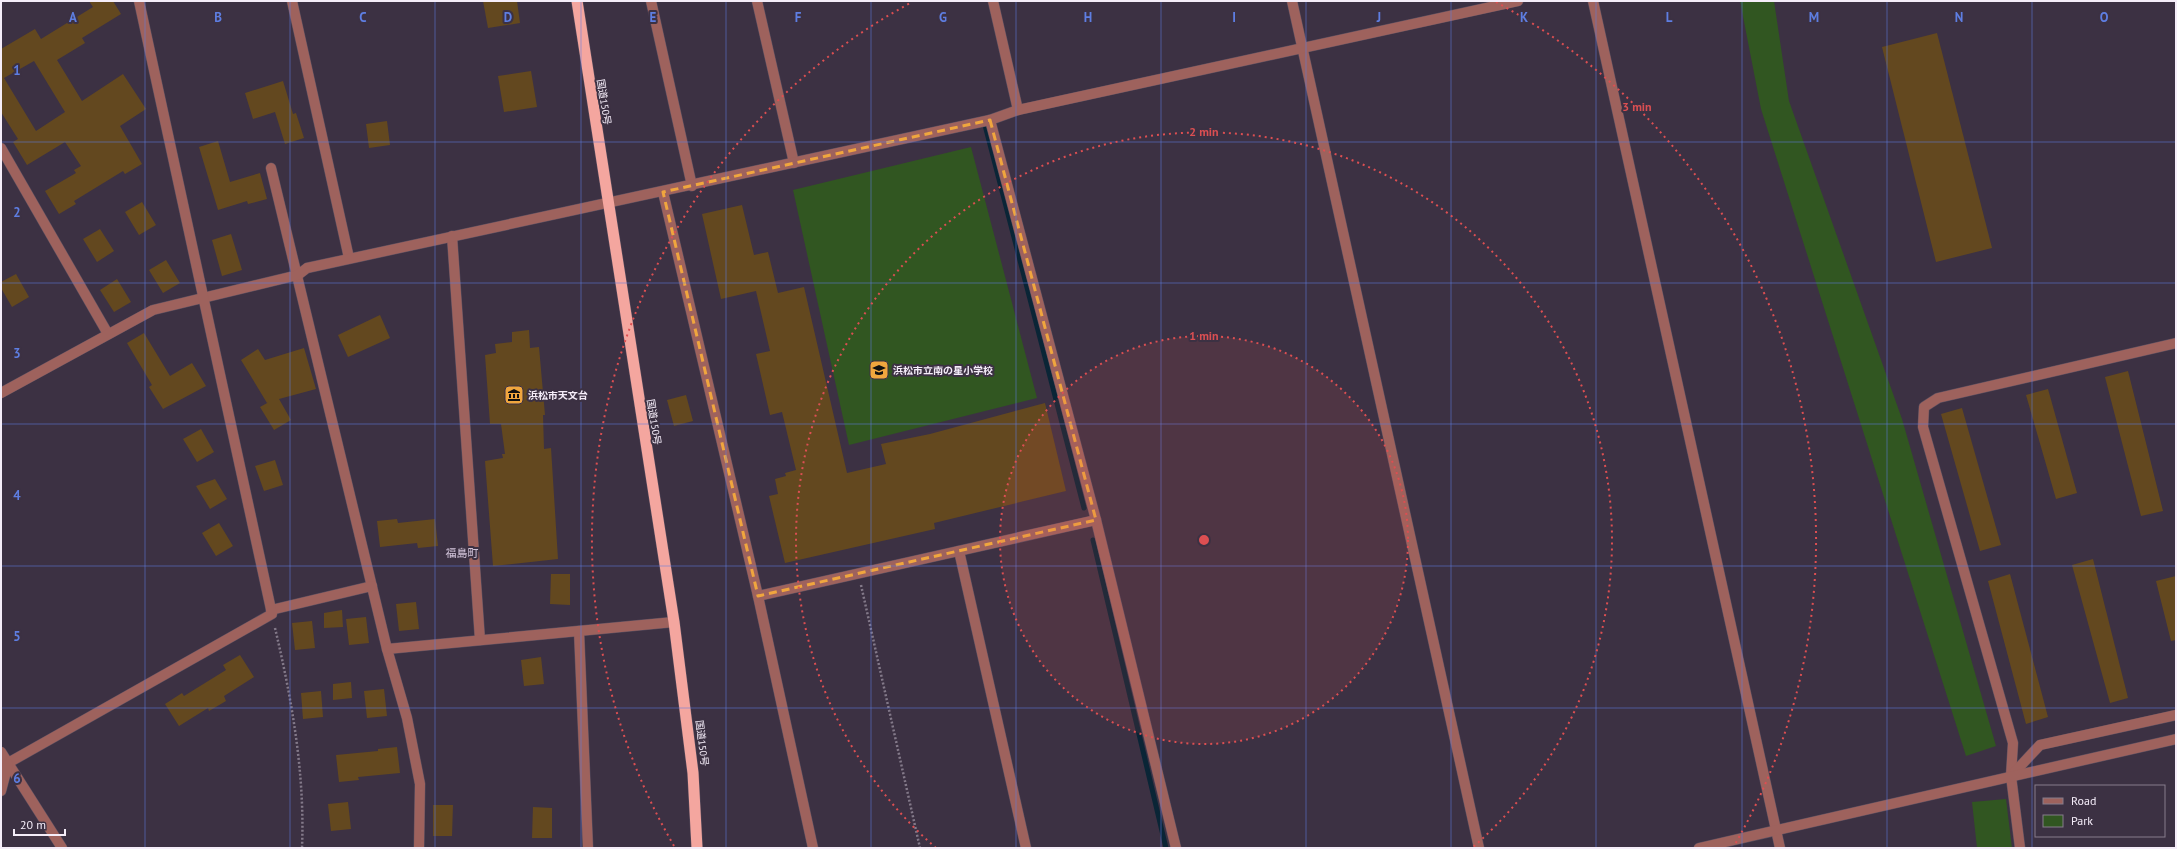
<svg xmlns="http://www.w3.org/2000/svg" width="2177" height="849" font-family="'PT Sans','Noto Sans JP',sans-serif">
<style>
.green{fill:#315621}
.lines{fill:none;stroke-linecap:round;stroke-linejoin:round}
.stream{stroke:#0a2536;stroke-width:5}
.building{fill:#63481f;fill-rule:evenodd}
.minor-casing{stroke:#5a4f60;stroke-width:11}
.tertiary-casing{stroke:#5a4f60;stroke-width:11}
.trunk-casing{stroke:#5a4f60;stroke-width:12}
.path{stroke:#837989;stroke-width:2.5;stroke-dasharray:2 2;stroke-linecap:butt}
.minor{stroke:#9e625d;stroke-width:10}
.tertiary{stroke:#9e625d;stroke-width:10}
.trunk{stroke:#f4a69f;stroke-width:11}
.marked{fill:none;stroke:#f0a63e;stroke-width:3;stroke-dasharray:8 5;stroke-linejoin:round}
.grid{fill:none;stroke:#5e7ee2;stroke-width:1;stroke-opacity:0.55}
.ring{fill:none;stroke:#dc4f52;stroke-width:2;stroke-dasharray:2 4}
.labels{text-anchor:middle;dominant-baseline:central;stroke-width:4;stroke-linejoin:round;paint-order:stroke}
.street-label{font-size:10px;fill:#f5edf9;stroke:#3c3143}
.poi-label{font-size:10px;font-weight:bold;fill:#f5edf9;stroke:#3c3143;text-anchor:start}
.neighbourhood-label{font-size:11px;fill:#d2c4da;stroke:#3c3143}
.grid-label{font-size:13px;text-anchor:middle;font-weight:bold;fill:#5e7ee2;stroke:#3c3143;stroke-width:4;stroke-linejoin:round;paint-order:stroke}
.centre{fill:#dc4f52;stroke:#3c3143;stroke-width:2}
.ring-label{font-size:12px;text-anchor:middle;font-weight:bold;fill:#dc4f52;stroke:#3c3143;stroke-width:4;stroke-linejoin:round;paint-order:stroke}
</style>
<rect width="100%" height="100%" fill="#3c3143"/>
<g class="green">
<path d="M1740,1h34l15,100 113,318 94,327 -30,10 -205,-647z"/>
<path d="M971,147l66,251 -188,47 -56,-255z"/>
<path d="M2006,799l6,49h-35l-5,-46z"/>
</g>
<g class="lines">
<g class="stream">
<path d="M985,125l99,383"/>
<path d="M1093,540l73,308"/>
</g>
</g>
<g class="building">
<path d="M89,1h24l8,13 -39,24 3,5 -28,17 25,41 41,-27 23,35 -26,17 22,38 -17,10 -2,-3 -49,30 2,3 -17,10 -14,-23 31,-18 -2,-3 7,-4 -16,-24 -38,23 -14,-23 5,-3 -17,-27v-63l34,-20 6,10 52,-32zM34,61l31,51 -29,19 -32,-53z"/>
<path d="M483,1h34l3,22 -32,5z"/>
<path d="M1937,33l55,215 -56,14 -54,-215z"/>
<path d="M531,71l6,36 -33,5 -6,-36z"/>
<path d="M283,81l10,33 3,-1 8,25 -19,6 -10,-32 -22,7 -8,-26z"/>
<path d="M387,121l3,24 -21,3 -3,-24z"/>
<path d="M218,141l12,41 30,-9 7,26 -19,5 -1,-3 -29,9 -19,-63z"/>
<path d="M142,202l14,23 -17,10 -14,-23z"/>
<path d="M742,205l12,50 14,-3 10,41 26,-6 43,186 39,-9 -5,-20 49,-10 115,-31 21,88 -132,32 1,6 -150,34 -16,-67 9,-2 -3,-15 11,-3 -1,-3 11,-3 -14,-58 -12,3 -14,-61 14,-3 -14,-60 -35,8 -19,-85z"/>
<path d="M100,229l14,22 -17,11 -14,-23z"/>
<path d="M231,234l11,36 -20,6 -10,-36z"/>
<path d="M166,260l14,23 -17,10 -14,-23z"/>
<path d="M16,274l13,23 -17,10 -11,-19v-6z"/>
<path d="M117,279l14,23 -17,10 -14,-22z"/>
<path d="M380,315l10,23 -42,19 -10,-22z"/>
<path d="M529,330l1,18 9,-1 6,68h-2l1,34 7,-1 7,111 -65,7 -8,-105 18,-3 -1,-4h3l-4,-30h-11l-5,-69 11,-2 -1,-9 17,-2v-10z"/>
<path d="M144,333l26,43 22,-13 14,23 -43,23 -14,-22 3,-2 -25,-42z"/>
<path d="M304,348l12,41 -37,10 12,21 -17,10 -14,-23 9,-5 -2,1 -26,-43 17,-11 7,11z"/>
<path d="M2128,371l35,140 -22,5 -36,-139z"/>
<path d="M2048,389l29,104 -21,6 -30,-104z"/>
<path d="M686,395l7,26 -19,5 -7,-26z"/>
<path d="M1962,408l39,137 -21,6 -39,-137z"/>
<path d="M201,429l13,23 -17,10 -14,-23z"/>
<path d="M275,460l8,25 -19,6 -9,-25z"/>
<path d="M215,479l12,20 -17,10 -14,-23z"/>
<path d="M397,519l1,4 37,-4 3,27 -20,2 -1,-5 -37,4 -3,-26z"/>
<path d="M219,523l14,23 -17,10 -14,-23z"/>
<path d="M2093,559l35,139 -18,5 -38,-138z"/>
<path d="M551,574h19v31l-20,-1z"/>
<path d="M2010,574l38,143 -22,7 -38,-143z"/>
<path d="M2176,576v64l-5,1 -15,-60z"/>
<path d="M416,602l3,27 -20,2 -3,-27z"/>
<path d="M342,610l1,17 -19,1v-15z"/>
<path d="M366,617l3,26 -20,2 -3,-26z"/>
<path d="M312,621l3,27 -20,2 -3,-27z"/>
<path d="M240,655l14,22 -30,19 2,5 -17,10 -1,-3 -29,18 -14,-22 17,-11 2,3 42,-26 -3,-5z"/>
<path d="M541,657l3,27 -20,2 -3,-26z"/>
<path d="M351,682l1,16 -19,2v-16z"/>
<path d="M384,689l3,27 -20,2 -3,-27z"/>
<path d="M321,691l2,26 -20,2 -2,-26z"/>
<path d="M397,747l3,26 -42,4 1,3 -20,2 -3,-27 42,-4v-2z"/>
<path d="M348,802l3,27 -20,2 -3,-27z"/>
<path d="M433,805h20l-1,31h-19z"/>
<path d="M533,807l19,1v30h-20z"/>
</g>
<g class="lines">
<g class="minor-casing">
<g id="minor">
<path d="M292,1l57,257"/>
<path d="M651,1l41,185"/>
<path d="M757,1l37,162"/>
<path d="M993,1l25,109"/>
<path d="M1292,1l187,847"/>
<path d="M1593,1l187,847"/>
<path d="M990,120l106,400 80,328"/>
<path d="M1,148l107,186"/>
<path d="M271,168l116,481 20,69 13,66 -1,64"/>
<path d="M663,192l95,404 55,252"/>
<path d="M452,236l28,404"/>
<path d="M1,393l152,-83 145,-35 9,-7 683,-148 28,-10 500,-109"/>
<path d="M959,551l67,297"/>
<path d="M758,596l338,-76"/>
<path d="M271,610l101,-24"/>
<path d="M579,631l9,217"/>
<path d="M387,649l287,-27"/>
<path d="M1,752l61,96"/>
<path d="M1,767l271,-153 -133,-613"/>
<path d="M1,791l7,-27"/>
<path d="M2020,848l-9,-72 2,-33 -90,-316 1,-20 14,-9 238,-55"/>
</g>
</g>
<g class="tertiary-casing">
<g id="tertiary">
<path d="M2011,776l29,-31 136,-30"/>
<path d="M1699,848l477,-109"/>
</g>
</g>
<g class="trunk-casing">
<path id="trunk" d="M577,1l97,621 19,151 4,75"/>
</g>
<g class="path">
<path d="M861,585l59,263"/>
<path d="M275,628c17,72 30,146 27,220"/>
</g>
<use href="#minor" class="minor"/>
<use href="#tertiary" class="tertiary"/>
<use href="#trunk" class="trunk"/>
</g>
<path class="marked" d="M990,120l106,400 -338,76 -95,-404z"/>
<path class="grid" d="M145,1v847M290,1v847M435,1v847M581,1v847M726,1v847M871,1v847M1016,1v847M1161,1v847M1306,1v847M1451,1v847M1596,1v847M1742,1v847M1887,1v847M2032,1v847M1,142h2175M1,283h2175M1,424h2175M1,566h2175M1,708h2175"/>
<circle cx="1204" cy="540" r="204" fill="#dc4f52" fill-opacity=".12"/>
<g class="ring">
<circle cx="1204" cy="540" r="204"/>
<path d="M936 848A408 408 0 1 1 1472 848"/>
<path d="M674 846A612 612 0 0 1 912 2M1496 2A612 612 0 0 1 1734 846"/>
</g>
<defs>
<g id="school-square" transform="scale(1)"><rect x="-9" y="-9" width="18" height="18" rx="4" fill="#f0a63e" stroke="#3c3143"/><path d="M0-5L7-2L0 1L-7-2ZM-4 1L0 2.5L4 1V4Q0 6-4 4Z" fill="#111"/></g>
<g id="museum-square" transform="scale(1)"><rect x="-9" y="-9" width="18" height="18" rx="4" fill="#f0a63e" stroke="#3c3143"/><path d="M0-6L6-3V-2H-6V-3ZM-5-1h2V3h-2ZM-1-1h2V3h-2ZM3-1h2V3H3ZM-6 4H6V6H-6Z" fill="#111"/></g>
</defs>
<g fill-rule="evenodd">
<use href="#school-square" x="879" y="370"/>
<use href="#museum-square" x="514" y="395"/>
</g>
<g class="labels">
<g class="street-label">
<text transform="translate(604 102) rotate(81)">国道150号</text>
<text transform="translate(654 422) rotate(81)">国道150号</text>
<text transform="translate(702 743) rotate(83)">国道150号</text>
</g>
<g class="poi-label">
<text x="893" y="370">浜松市立南の星小学校</text>
<text x="528" y="395">浜松市天文台</text>
</g>
<g class="neighbourhood-label">
<text x="462" y="553">福島町</text>
</g>
</g>
<g class="grid-label">
<text x="73" y="22">A</text>
<text x="218" y="22">B</text>
<text x="363" y="22">C</text>
<text x="508" y="22">D</text>
<text x="653" y="22">E</text>
<text x="798" y="22">F</text>
<text x="943" y="22">G</text>
<text x="1088" y="22">H</text>
<text x="1234" y="22">I</text>
<text x="1379" y="22">J</text>
<text x="1524" y="22">K</text>
<text x="1669" y="22">L</text>
<text x="1814" y="22">M</text>
<text x="1959" y="22">N</text>
<text x="2104" y="22">O</text>
<text x="17" y="75">1</text>
<text x="17" y="217">2</text>
<text x="17" y="358">3</text>
<text x="17" y="500">4</text>
<text x="17" y="641">5</text>
<text x="17" y="783">6</text>
</g>
<circle cx="1204" cy="540" r="6" class="centre"/>
<g class="ring-label">
<text x="1637" y="111">3 min</text>
<text x="1204" y="136">2 min</text>
<text x="1204" y="340">1 min</text>
</g>
<rect width="2177" height="849" fill="none" stroke="#f5edf9" stroke-width="4"/>
<rect x="2035" y="785" width="130" height="52" fill="#3c3143" stroke="#867c8c"/>
<rect x="2043" y="798" width="20" height="6" fill="#9e625d" stroke="#867c8c"/>
<text x="2071" y="805" font-size="12" fill="#f5edf9">Road</text>
<rect x="2043" y="815" width="20" height="12" fill="#315621" stroke="#867c8c"/>
<text x="2071" y="825" font-size="12" fill="#f5edf9">Park</text>
<path d="M14 829v6h51v-6" fill="none" stroke="#f5edf9" stroke-width="2"/>
<text x="20" y="829" font-size="12" fill="#f5edf9" stroke="#3c3143" stroke-width="3" paint-order="stroke">20 m</text>
</svg>
